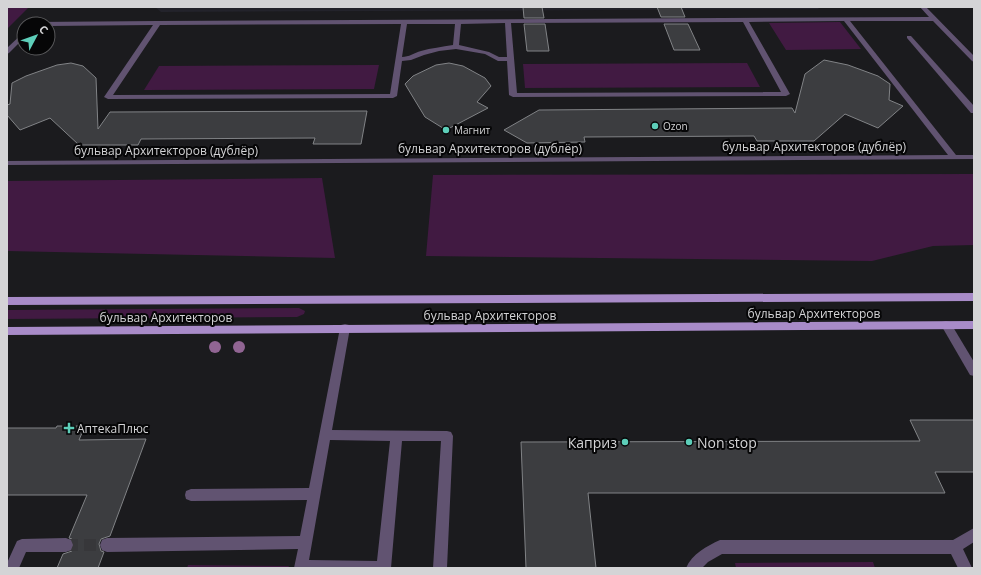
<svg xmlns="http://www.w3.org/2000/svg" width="981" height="575" font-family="'Open Sans',sans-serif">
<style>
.built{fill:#23232b}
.green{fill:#411a42}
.building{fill:#3c3d40;stroke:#818386}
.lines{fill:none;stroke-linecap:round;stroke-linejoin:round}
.minor-tunnel{stroke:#37373a;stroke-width:12;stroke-dasharray:12 6;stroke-linecap:butt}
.minor{fill:#615371;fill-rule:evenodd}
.major{fill:#a88bc8;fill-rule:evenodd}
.tree{fill:#916593}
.poi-dot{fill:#5dceb9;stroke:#060607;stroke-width:1.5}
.labels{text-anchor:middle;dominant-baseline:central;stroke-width:4;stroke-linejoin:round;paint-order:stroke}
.far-poi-label{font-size:10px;fill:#d4d4d6;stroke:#060607;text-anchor:start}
.street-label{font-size:12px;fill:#d4d4d6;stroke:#060607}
.poi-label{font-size:12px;fill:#d4d4d6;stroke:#060607;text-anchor:start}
.near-poi-label{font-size:14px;fill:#d4d4d6;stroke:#060607;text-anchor:end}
</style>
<rect width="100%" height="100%" fill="#1b1b1e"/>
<path class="built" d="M155,7h662l2,2 -658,3z"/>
<g class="green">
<path d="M7,7h22l-22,22z"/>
<path d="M840,22l21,27 -75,1 -17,-27z"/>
<path d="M747,63l13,24 -235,1 -2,-24z"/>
<path d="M379,65l-5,24 -230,1 15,-24z"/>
<path d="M974,174v71l-41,1 -61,15 -446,-5 7,-81z"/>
<path d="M322,178l13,80 -328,-7v-70z"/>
<path d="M299,308l6,3 -1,3 -7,3 -290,2v-9z"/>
<path d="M873,562l2,6h-139l-1,-5z"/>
<path d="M188,565l101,1 -1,2h-101z"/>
</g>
<g class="building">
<path d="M523,7h19l2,11h-20z"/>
<path d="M657,7h24l4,10h-24z"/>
<path d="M524,24h21l4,27h-22z"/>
<path d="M664,24h24l12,26h-26z"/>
<path d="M824,60l24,5 30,11 12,8 -1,16 14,6 -25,22 -33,-14 -31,27h-57l-3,-5 -170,1 1,5 -58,1 -23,-13 35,-20 253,-2 3,5 10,-39z"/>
<path d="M71,63l12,3 13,12 2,51 12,-17 257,-1 -6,33h-48l2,-6 -174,1 -3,6h-59l-29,-27 -30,12 -13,-15v-10l3,-1 2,-21 14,-7 31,-11z"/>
<path d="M449,63l14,3 22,12 6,8 -14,16 11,6 -42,22 -21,-13 -20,-33 8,-8 23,-11z"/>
<path d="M910,420h64v52h-39l10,21h-357l8,75h-70l-5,-126 399,-1z"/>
<path d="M57,426h28l-6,14 67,-1 -36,97 -9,3 -2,5 2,7 3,1 -6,16h-41l6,-14 9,-3 2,-7 -2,-5 -3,-1 18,-43h-80v-67h49z"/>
</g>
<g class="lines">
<path class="minor-tunnel" d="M66,545h41"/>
<g class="minor">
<path d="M920,7h6l48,49v6l-2,-1 -39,-40h-83l106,134h18v4l-967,6v-4l941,-6 -104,-134 -95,1 41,72 -4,2 -273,1 -4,-2 -2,-34h-9l-13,-7 -29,-5 -17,2 -15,4 -13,5 -9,1 -5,35 -4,2 -285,1 -4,-2 49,-72 -105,1v-2h-17l3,-2 124,-1 771,-4zM743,22l38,70 -264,1 -6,-70zM505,23l2,34h-8l-10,-5 -30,-7 2,-21zM401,24l-11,70 -277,1 47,-70zM407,24h48l-2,21c-11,2 -22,3 -32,6 -7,2 -12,6 -19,6z"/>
<path d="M24,32v6l-15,15 -2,1v-6z"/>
<path d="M907,36h4l63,70v7h-3l-64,-75z"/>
<path d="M946,321l4,1 24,40v14l-4,-1 -29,-50 1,-3z"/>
<path d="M345,324l4,1 1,3 -18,102 115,1 4,1 2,4 -6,132h-14l8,-127h-39l-11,127h-97l4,-19 -191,3 -5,-2 -2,-5 2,-5 5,-2 193,-2 7,-36 -116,1 -5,-2 -1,-4 1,-4 5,-2 118,-1 31,-160 1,-3zM330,440l60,1 -13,120 -68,-1z"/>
<path d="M974,528v14l-11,7 9,19h-14l-7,-14h-229l-14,8 -6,6h-16c6,-14 21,-22 34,-28h233z"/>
<path d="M66,538l5,2 2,5 -2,5 -5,2h-40l-7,16h-12v-5l10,-22 5,-2z"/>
</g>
<g class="major">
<path d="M974,293v8l-967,4v-8z"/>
<path d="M974,321v8l-967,6v-8z"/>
</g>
</g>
<g class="tree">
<circle cx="215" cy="347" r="6"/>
<circle cx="239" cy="347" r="6"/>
</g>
<g class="poi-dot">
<circle cx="655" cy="126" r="4"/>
<circle cx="446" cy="130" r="4"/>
<path d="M67 422h4v4h4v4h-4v4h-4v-4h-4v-4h4z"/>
<circle cx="625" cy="442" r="4"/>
<circle cx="689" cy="442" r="4"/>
</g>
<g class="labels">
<g class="far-poi-label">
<text x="663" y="126">Ozon</text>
<text x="454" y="130">Магнит</text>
</g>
<g class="street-label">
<text x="814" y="146">бульвар Архитекторов (дублёр)</text>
<text x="490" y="148">бульвар Архитекторов (дублёр)</text>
<text x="166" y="150">бульвар Архитекторов (дублёр)</text>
<text x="814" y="313">бульвар Архитекторов</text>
<text x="490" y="315">бульвар Архитекторов</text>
<text x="166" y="317">бульвар Архитекторов</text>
</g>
<g class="poi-label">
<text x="77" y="428">АптекаПлюс</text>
</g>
<g class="near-poi-label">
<text x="617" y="442">Каприз</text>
<text x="697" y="442" text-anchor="start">Non stop</text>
</g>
</g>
<rect width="981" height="575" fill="none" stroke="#d4d4d6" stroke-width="16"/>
<g transform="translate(36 36) rotate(49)"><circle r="19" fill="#060607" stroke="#58585a"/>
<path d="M0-3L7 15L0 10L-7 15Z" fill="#5dceb9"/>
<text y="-6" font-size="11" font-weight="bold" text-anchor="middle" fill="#d4d4d6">С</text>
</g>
</svg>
